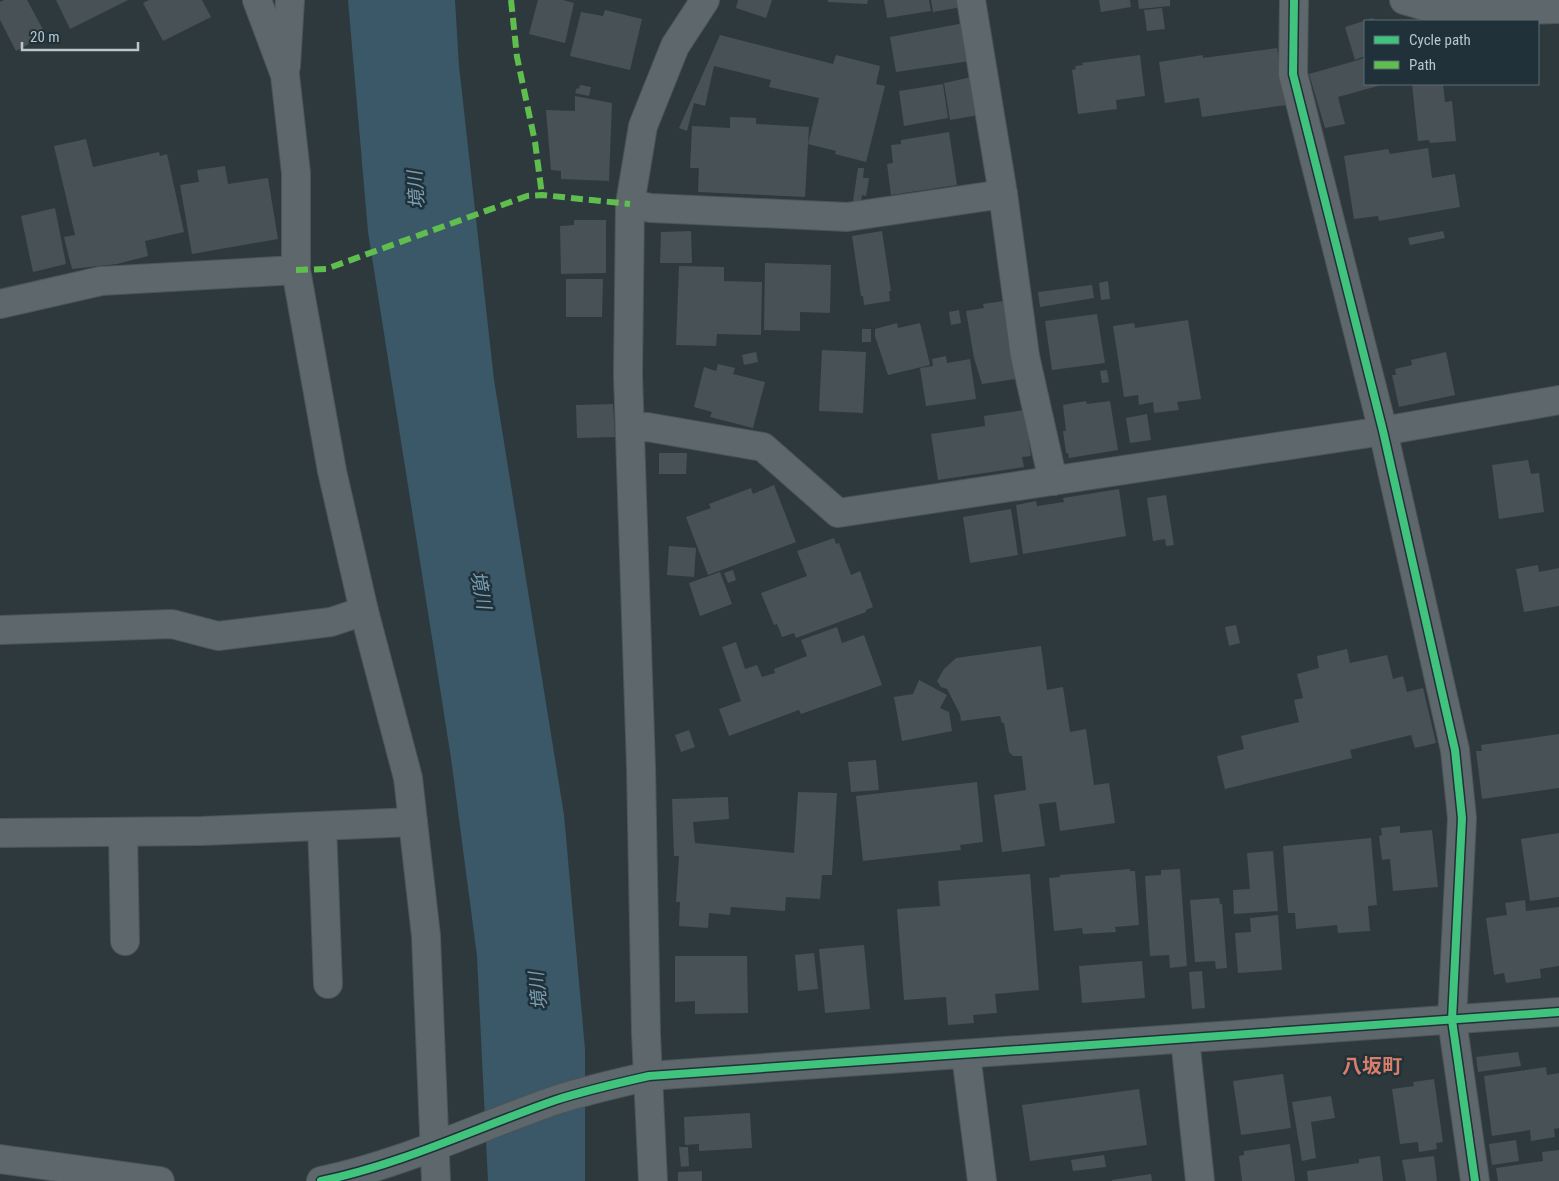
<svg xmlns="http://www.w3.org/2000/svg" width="1559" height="1181" font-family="'Roboto Condensed','Noto Sans JP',sans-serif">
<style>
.water{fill:#3a5868}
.building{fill:#485155}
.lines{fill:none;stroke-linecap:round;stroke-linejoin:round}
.minor-casing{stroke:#4c5458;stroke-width:30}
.minor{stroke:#5e676b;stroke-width:28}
.quiet{stroke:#5fbe4e;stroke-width:6;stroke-dasharray:12 6;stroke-linecap:butt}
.cycleway-casing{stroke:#20313a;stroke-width:11}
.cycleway{stroke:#40c37c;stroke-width:8}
.labels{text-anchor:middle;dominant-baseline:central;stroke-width:5;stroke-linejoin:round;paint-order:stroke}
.water-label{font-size:19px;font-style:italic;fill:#799eb1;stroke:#20313a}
.quarter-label{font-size:20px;font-weight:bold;fill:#d97e68;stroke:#20313a}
</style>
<rect width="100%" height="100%" fill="#2e393e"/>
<path class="water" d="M348,0h107l4,66 35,314 70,435 21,234v132h-97l-11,-225 -26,-198 -83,-526z"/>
<g class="building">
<path d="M4,0h23l19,35 -30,16 -16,-31v-18z"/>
<path d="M56,0h72l-58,29z"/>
<path d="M149,0h53l9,17 -48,24 -20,-38z"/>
<path d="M538,0h25l11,3 -9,40 -36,-9z"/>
<path d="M738,0h34l-6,18 -30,-10z"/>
<path d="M828,0h40l-1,4 -39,-2z"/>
<path d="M884,0h45l2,11 -44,7z"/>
<path d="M931,0h29l2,7 -29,5z"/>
<path d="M1099,0h31l1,7 -30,5z"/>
<path d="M1138,0h32v6l-31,3z"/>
<path d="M1162,8l3,21 -18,2 -3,-21z"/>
<path d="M605,10l37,9 -12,51 -60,-14 11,-44 22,4z"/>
<path d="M1373,18l1,3h-9v35l-10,4 -10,-33z"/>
<path d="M964,23l6,38 -74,11 -6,-35z"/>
<path d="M720,35l113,29 3,-9 44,11 -4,18 9,2 -19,76 -31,-8 1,-3 -28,-7 11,-46 -50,-11 2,-7 -57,-14 -9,40 -11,-3 -7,28 -8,-3z"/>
<path d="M1277,48l9,57 -84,12 -3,-19 -34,5 -6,-41 44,-7v3z"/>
<path d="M1140,55l5,41 -29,4 1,9 -39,5 -6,-44 4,-1 -1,-3 8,-1 -1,-2z"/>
<path d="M1365,58v26h20l-47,13 7,27 -20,4 -16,-54z"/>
<path d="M972,77l7,38 -29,5 -6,-37z"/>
<path d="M943,84l5,34 -44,8 -5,-35z"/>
<path d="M1412,84h31l2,18 7,-1 4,40 -26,2 -1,-3 -11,1z"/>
<path d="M580,85l11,2 -2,9 -14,-3 2,-5 2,1z"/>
<path d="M575,96l37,7 -3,78 -48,-2v-8l-10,-1 -5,-60 29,1z"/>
<path d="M730,117l26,1v6l53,3 -4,70 -107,-5 1,-24h-9l2,-42 38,2z"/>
<path d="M949,132l8,53 -66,10 -4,-31 6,-1 -2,-18 10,-1v-4z"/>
<path d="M86,139l7,28 66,-15 1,4 7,-2 17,78 -39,9 3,15 -31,8 -45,5 -8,-32 11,-2 -21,-89z"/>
<path d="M1428,148l4,30 23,-4 5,33 -81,14 -1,-5 -24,3 -10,-63 44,-7 2,5z"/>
<path d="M225,166l3,18 40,-6 10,61 -86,15 -12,-69 19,-3 -2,-12z"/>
<path d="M858,168h6l-1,10h6l-3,18 -4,-1 -1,7 -8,-1z"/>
<path d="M55,208l11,56 -33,8 -12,-56z"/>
<path d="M574,220h32v53l-45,1 -1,-48 14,-1z"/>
<path d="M691,231l1,32h-32l1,-31z"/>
<path d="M882,231l9,60h-2l1,10 -26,4 -1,-9h-2l-9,-60z"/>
<path d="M1443,231l2,7 -35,7 -2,-7z"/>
<path d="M765,263l66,2 -1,48 -30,-1v19l-36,-1z"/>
<path d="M679,266l45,1v14l38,1 -1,53 -44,-1 -1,12 -40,-1z"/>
<path d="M566,279h37l-1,38h-36z"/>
<path d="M1108,281l2,18 -9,1 -2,-17z"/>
<path d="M1092,285l2,13 -54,9 -2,-15z"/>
<path d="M1004,301l12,78 -34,5 -8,-26 -8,-47 18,-3 -1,-4z"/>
<path d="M959,310l2,13 -10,2 -2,-13z"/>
<path d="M1097,314l8,49 -53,7 -7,-49z"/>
<path d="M1188,320l13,79 -24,3 2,8 -25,3 -1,-11 -14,3 -1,-10 -14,2 -11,-71 21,-3 1,5z"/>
<path d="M897,323l1,5 22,-5 10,42 -42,10 -13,-39v-7z"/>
<rect x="862" y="329" width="9" height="13"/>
<path d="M822,350l44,2 -3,61 -44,-2z"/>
<path d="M756,352l2,10 -14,3 -2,-10z"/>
<path d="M1446,352l9,43 -56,12 -7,-32h4l-1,-6 17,-4 -1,-5z"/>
<path d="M946,356l1,7 23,-4 6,40 -50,7 -6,-38 13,-2 -1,-7z"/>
<path d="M718,364l17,4 -2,6 32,8 -12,46 -43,-11 2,-5 -18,-5 10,-40 12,4z"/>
<path d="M1107,370l2,12 -7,1 -2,-12z"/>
<path d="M1086,401l1,3 23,-3 8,49 -49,8 -1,-5h-2l-3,-22h3l-3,-26z"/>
<path d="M613,404l2,33 -38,1 -1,-33z"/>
<path d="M1024,410l7,46 -9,1 2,10 -86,13 -7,-46 54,-8 -1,-10z"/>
<path d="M1147,414l4,26 -21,3 -4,-25z"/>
<path d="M659,453h28l-1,21h-27z"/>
<path d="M1528,460l3,14 8,-1 5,39 -45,7 -7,-54z"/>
<path d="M774,485l22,57 -88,33 -22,-58 25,-9 -2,-4 42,-16 2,6z"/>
<path d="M1119,489l7,47 -103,18 -7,-49 20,-4 1,5 27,-4 -1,-4z"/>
<path d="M1166,495l8,50 -8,1 -1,-7 -12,2 -6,-43z"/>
<path d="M1011,509l7,46 -48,8 -7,-46z"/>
<path d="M834,538l2,6 3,-1 12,32 9,-4 13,36 -7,3v2l-70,26 -2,-5 -12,4 -5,-13 -3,1 -13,-32 46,-17 -10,-25z"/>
<path d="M669,546l27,2 -2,29 -27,-2z"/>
<path d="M1538,565l1,7 20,-4v38l-35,6 -8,-43z"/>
<path d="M733,570l3,10 -8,3 -4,-10z"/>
<path d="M720,572l12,32 -32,12 -11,-33z"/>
<path d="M1236,625l4,18 -11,3 -4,-19z"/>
<path d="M837,627l5,16 22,-8 18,50 -81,29 -2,-4 -70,26 -10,-27 22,-8 -19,-54 14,-5 9,27 12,-4 5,12 13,-4 -1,-4 33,-13 -6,-16z"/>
<path d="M1041,646l6,44 16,-3 7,45 16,-3 8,56 15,-2 6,40 -55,8 -4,-29 -17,2 6,42 -43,6 -8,-57 32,-5 -4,-34h-9l-4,-4 -5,-29h-2l-2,-7 -39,5 -1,-7 -13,-25 -6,-2 -4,-6 7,-12 12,-11z"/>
<path d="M1347,649l3,14 37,-8 6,24 10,-3 4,16 16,-4 13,55 -21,5 -4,-13 -61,15 2,8 -127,31 -8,-33 27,-7 -3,-13 58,-14 -5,-22 9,-2 -6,-24 22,-6 -2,-12z"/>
<path d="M919,680l28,15 -7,13 9,4 3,19 -50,10 -8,-44 19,-3z"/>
<path d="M689,730l6,17 -14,5 -6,-17z"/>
<path d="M1559,734v54l-77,11 -6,-48h6l-1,-6z"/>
<path d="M876,760l3,30 -28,2 -3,-30z"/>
<path d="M977,782l6,60 -23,3 1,5 -98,11 -7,-65z"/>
<path d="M798,792l39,1 -5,82h-10l-2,24 -34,-2 -1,14 -54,-4 -1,8 -21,-2 -1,15 -29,-2 1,-24h-4l3,-46h-5l-2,-57 56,-2 1,22 -36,3 2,21 99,10z"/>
<path d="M1400,826v7l32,-3 6,57 -45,4 -3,-32 -8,1 -3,-24 3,-1 -1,-7z"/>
<path d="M1559,833v64l-29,4 -9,-62z"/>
<path d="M1371,838l6,67 -9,1 2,25 -32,2 -1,-8 -41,4 -1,-16h-7l-5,-67z"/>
<path d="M1273,851l5,60 -44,3 -1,-24 17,-1 -3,-36z"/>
<path d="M1130,869v2h5l4,54 -24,2 1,5 -33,2 -1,-6 -28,3 -5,-53 11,-1v-2z"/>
<path d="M1180,869l7,97 -17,2 -1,-13 -19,1 -5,-80 16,-1v-5z"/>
<path d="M1030,874l9,116 -44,4 2,19 -24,2 1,8 -26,2 -2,-28 -42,3 -7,-91 43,-3 -2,-25z"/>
<path d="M1219,898l1,6h2l5,64 -11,1 -1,-8 -20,1 -5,-62z"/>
<path d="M1525,900l1,11 33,-4v59l-19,3 1,9 -35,5 -2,-10 -10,2 -8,-57 21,-3 -2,-12z"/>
<path d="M1278,915l4,55 -44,3 -3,-40 16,-1 -1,-14z"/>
<path d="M864,945l6,64 -45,4 -6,-64z"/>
<path d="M814,953l4,36 -20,2 -3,-36z"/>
<path d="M675,956h72l1,57 -53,1v-13l-20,1z"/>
<path d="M1142,961l3,37 -63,5 -3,-37z"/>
<path d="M1202,971l3,37 -13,1 -3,-37z"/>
<path d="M1518,1052l3,14 -43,6 -2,-15z"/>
<path d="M1546,1067l1,8 12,-2v55l-5,1 1,8 -24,4 -1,-11 -38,6 -8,-60z"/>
<path d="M1283,1074l8,54 -50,7 -8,-54z"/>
<path d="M1434,1079l9,63 -7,1 1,6 -18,3 -1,-10 -18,2 -8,-55 22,-3 -1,-4z"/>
<path d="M1139,1089l8,56 -117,16 -8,-56z"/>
<path d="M1331,1096l4,22 -24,4 5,36 -14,3 -10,-59z"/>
<path d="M750,1113l2,35 -53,3v-7l-14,1 -1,-28z"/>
<path d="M1516,1140l3,21 -27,4 -3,-21z"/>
<path d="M1290,1144l5,37h-53l-3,-25 5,-1v-4z"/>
<path d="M679,1147h9l1,19 -8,1z"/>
<path d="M1559,1150v31h-61l-2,-13 47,-7 -1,-9z"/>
<path d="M1104,1155l2,12 -33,4 -2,-11z"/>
<path d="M1380,1156l3,25h-75l-1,-10 52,-8v-4z"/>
<path d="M1434,1156l3,25h-31l-4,-21z"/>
<path d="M702,1171v10h-24v-9z"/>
<path d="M1151,1174l1,7h-40v-1z"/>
</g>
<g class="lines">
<g class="minor-casing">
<g id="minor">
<path d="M257,0l28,75 11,98v97l36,201 32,140 44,167 18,158 10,245"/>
<path d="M971,0l32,194"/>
<path d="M1294,0l-1,74 90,357 72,319 7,68 -10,202 23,161"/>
<path d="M1404,0l42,12 113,-3"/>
<path d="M286,66l4,-66"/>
<path d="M630,204l21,4 196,9 156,-23 22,162 28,125"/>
<path d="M0,304l101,-23 195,-11"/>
<path d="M630,428l17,-1 116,20 75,66 545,-82 176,-31"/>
<path d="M0,630l172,-6 46,12 113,-14 33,-11"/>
<path d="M322,826l6,158"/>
<path d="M123,832l2,109"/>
<path d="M0,833l202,-2 211,-9"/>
<path d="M1185,1039l15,142"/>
<path d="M966,1055l16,126"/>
<path d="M0,1159l160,22"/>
<path d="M321,1181c82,-17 157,-54 235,-81 31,-10 62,-17 93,-24l910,-64"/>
<path d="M653,1181l-7,-147 -5,-267 -13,-392 2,-171 13,-78 32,-80 30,-46"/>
</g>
</g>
<use href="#minor" class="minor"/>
<g class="quiet">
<path d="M511,0l6,57 18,85 7,53"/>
<path d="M296,270l30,-1 201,-73 15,-1 88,9"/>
</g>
<g class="cycleway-casing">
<g id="cycleway">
<path d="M1294,0l-1,74 90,357 72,319 7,68 -10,202 23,161"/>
<path d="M321,1181c82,-17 157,-54 235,-81 31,-10 62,-17 93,-24l910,-64"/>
</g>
</g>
<use href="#cycleway" class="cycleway"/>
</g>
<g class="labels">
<g class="water-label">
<text transform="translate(416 190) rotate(-94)">境川</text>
<text transform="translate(481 590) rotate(79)">境川</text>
<text transform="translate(538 991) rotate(-96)">境川</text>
</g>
<g class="quarter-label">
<text x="1372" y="1066">八坂町</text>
</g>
</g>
<rect x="1364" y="20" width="175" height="65" fill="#20313a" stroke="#5d6d75"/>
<rect x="1374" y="36" width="25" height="8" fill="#40c37c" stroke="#5d6d75"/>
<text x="1409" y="45" font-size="15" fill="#b9c6cd">Cycle path</text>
<rect x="1374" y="61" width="25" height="8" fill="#5fbe4e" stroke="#5d6d75"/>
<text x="1409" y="70" font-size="15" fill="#b9c6cd">Path</text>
<path d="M22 42v8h116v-8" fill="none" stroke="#b9c6cd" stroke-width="2.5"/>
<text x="30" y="42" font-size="15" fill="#b9c6cd" stroke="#20313a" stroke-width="4" paint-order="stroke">20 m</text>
</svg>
